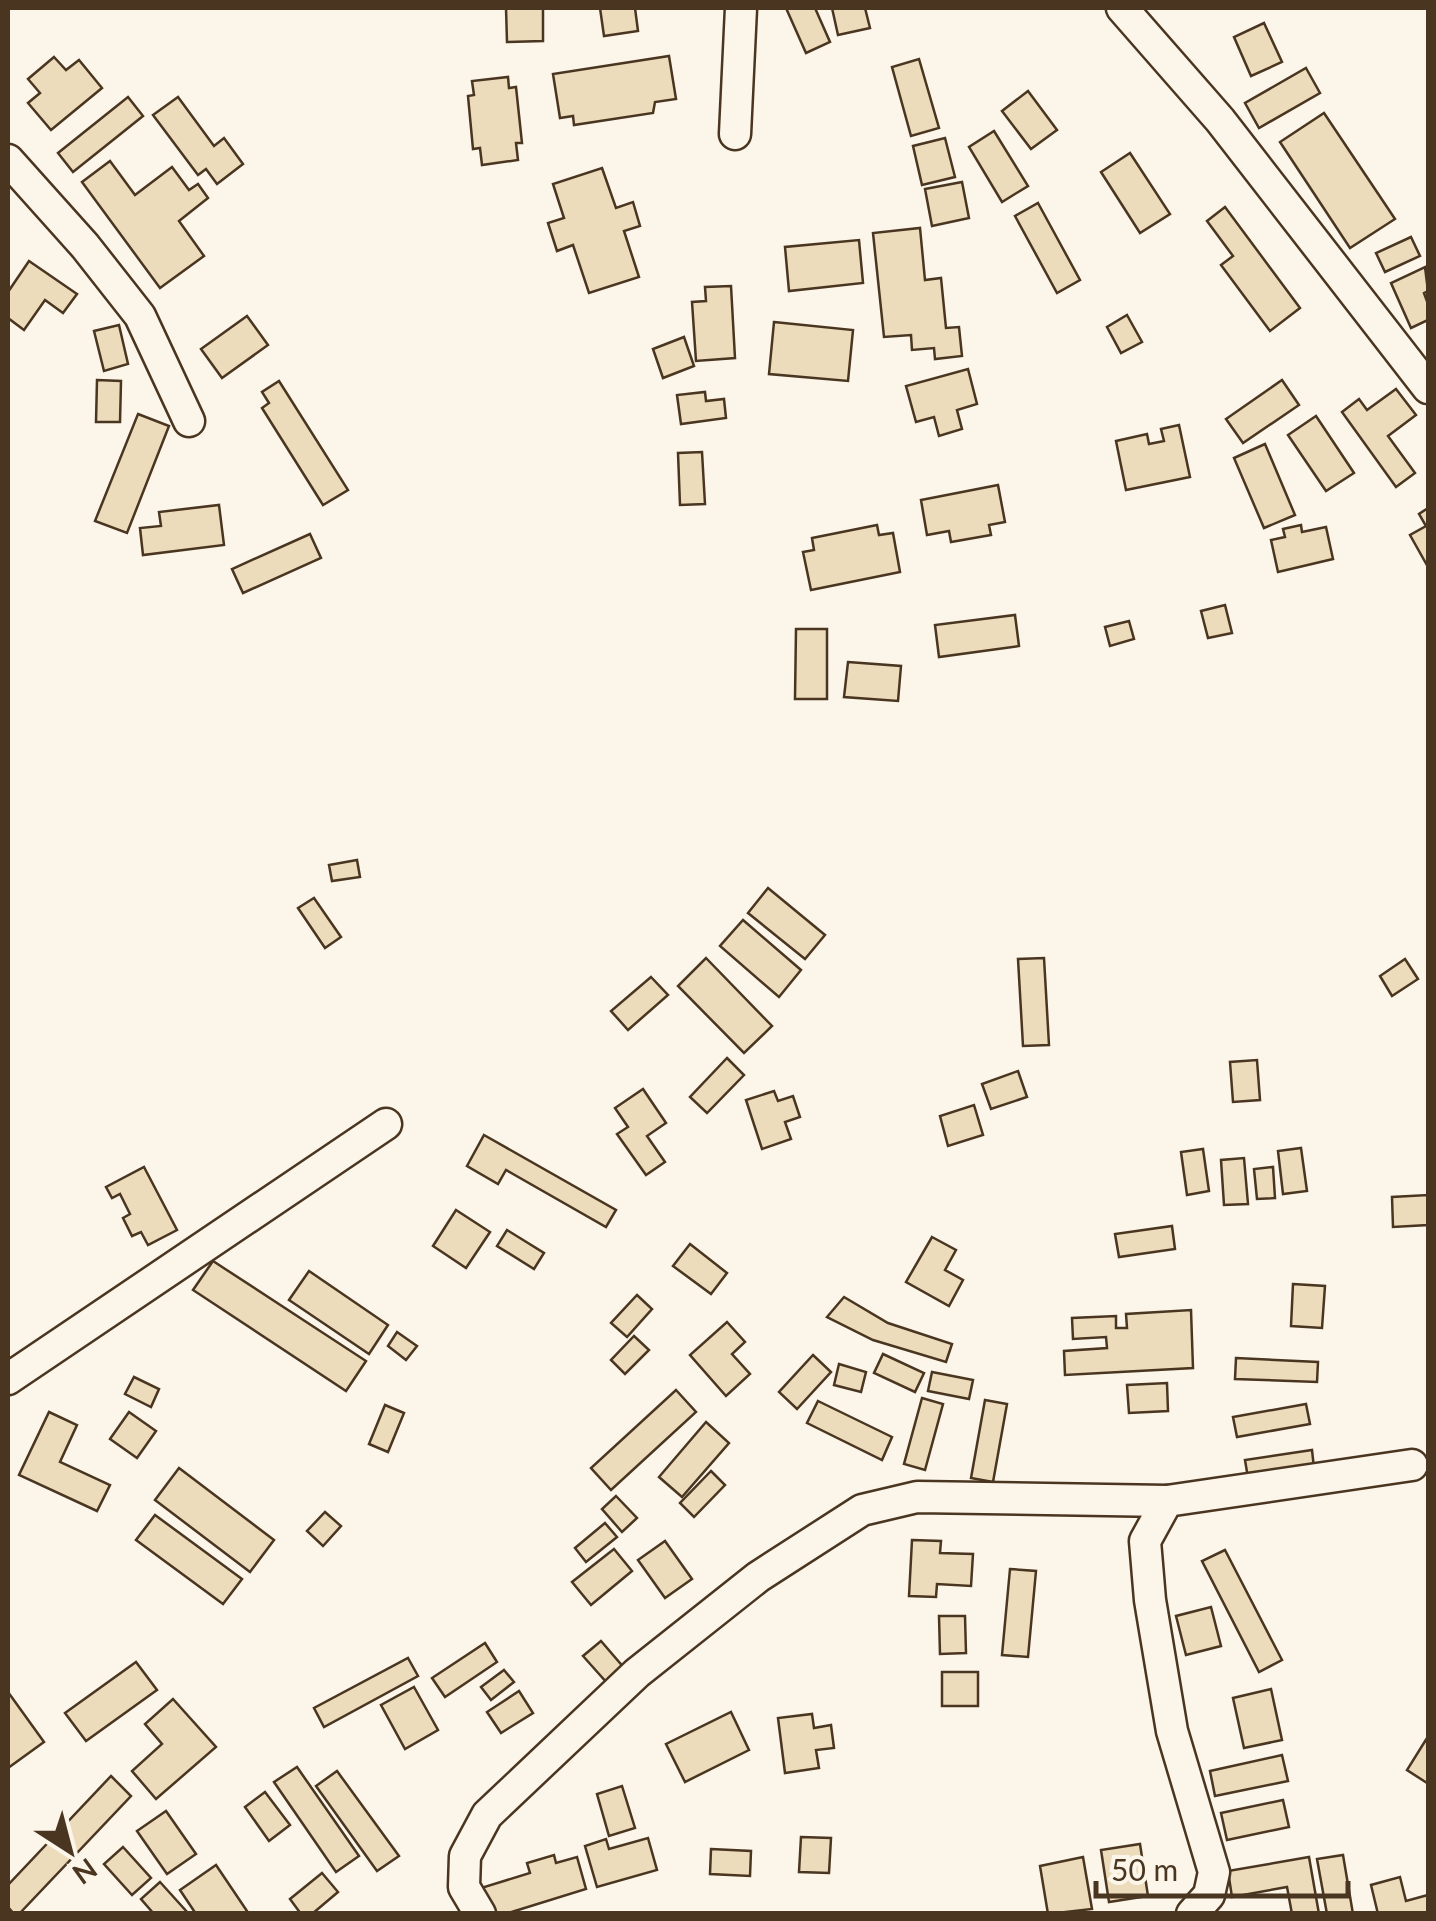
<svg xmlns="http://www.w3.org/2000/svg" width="1436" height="1921" font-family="Lato,sans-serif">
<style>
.building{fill:#ecdcbc;stroke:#4a3520;stroke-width:2.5}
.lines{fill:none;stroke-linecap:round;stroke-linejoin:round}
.street-casing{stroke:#4a3520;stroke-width:35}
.street{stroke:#fbf6e9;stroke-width:30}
</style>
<rect width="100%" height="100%" fill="#fbf6e9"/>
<g class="building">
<path d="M506,8h37v33l-36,1z"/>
<path d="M600,8h35l3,23 -34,5z"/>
<path d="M786,8h29l15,34 -24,11z"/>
<path d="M832,8h33l5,20 -32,7z"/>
<path d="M1264,23l18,39 -31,14 -17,-39z"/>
<path d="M669,56l7,43 -21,3 -2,11 -79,12 -1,-9 -13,2 -7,-44z"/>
<path d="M54,57l12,13 13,-10 23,28 -51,42 -23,-27 12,-10 -12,-14z"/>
<path d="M919,59l20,69 -28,8 -19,-69z"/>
<path d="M1306,68l14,25 -61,35 -14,-25z"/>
<path d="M508,77l1,11 7,-1 6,56h-6l2,17 -36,5 -2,-17 -7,1 -5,-53 6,-1 -2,-14z"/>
<path d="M1028,91l29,39 -26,19 -29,-38z"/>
<path d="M128,97l15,19 -70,56 -15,-19z"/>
<path d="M178,97l36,49 10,-8 19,26 -26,20 -11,-15 -8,6 -45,-60z"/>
<path d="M1324,113l71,106 -45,29 -70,-106z"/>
<path d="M994,131l34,55 -26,16 -33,-55z"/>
<path d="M945,138l10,39 -33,8 -9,-39z"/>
<path d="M1130,153l40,61 -30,19 -39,-61z"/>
<path d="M110,161l25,34 37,-28 17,23 9,-6 10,14 -29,23 25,35 -44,32 -78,-106z"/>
<path d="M602,168l14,40 17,-6 7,24 -16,5 15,46 -50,16 -16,-48 -16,6 -9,-28 16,-5 -11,-34z"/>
<path d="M962,182l7,36 -37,8 -7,-37z"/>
<path d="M1038,203l42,77 -23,13 -42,-77z"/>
<path d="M1225,207l75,101 -30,23 -49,-66 12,-9 -26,-35z"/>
<path d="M920,228l5,52 16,-2 5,50 13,-1 3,29 -27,3 -1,-11 -22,2 -1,-15 -27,2 -11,-104z"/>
<path d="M1411,237l9,19 -35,16 -9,-19z"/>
<path d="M859,240l4,43 -74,8 -4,-44z"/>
<path d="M29,261l48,33 -14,19 -18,-13 -21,30 -16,-12v-26z"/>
<path d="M1425,267l3,24 -4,2 4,11v16l-17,8 -20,-45z"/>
<path d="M731,286l4,72 -39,3 -4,-59 14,-1 -1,-14z"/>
<path d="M1127,315l15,27 -21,11 -14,-26z"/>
<path d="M247,316l21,29 -46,33 -21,-29z"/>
<path d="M774,322l79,8 -5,51 -79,-7z"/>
<path d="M119,325l9,39 -24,7 -10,-40z"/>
<path d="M684,337l10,29 -31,12 -10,-29z"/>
<path d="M968,369l9,35 -20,6 5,19 -23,7 -5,-19 -18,5 -10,-36z"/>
<path d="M97,380l24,1 -1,41h-24z"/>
<path d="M1282,380l17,25 -56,38 -17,-24z"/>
<path d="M279,381l69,109 -25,15 -61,-97 7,-5 -7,-11z"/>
<path d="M1396,389l20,26 -28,21 27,37 -19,14 -54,-75 17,-13 8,11z"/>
<path d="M705,392l1,9 18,-2 2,19 -45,6 -4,-29z"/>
<path d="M138,414l31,12 -42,107 -32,-12z"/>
<path d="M1316,416l38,57 -28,18 -38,-56z"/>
<path d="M1179,425l11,52 -64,13 -10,-49 31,-7 2,10 15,-3 -3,-12z"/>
<path d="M1265,444l30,71 -31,13 -30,-70z"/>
<path d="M702,452l3,52 -25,1 -2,-52z"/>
<path d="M998,485l7,37 -16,3 2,10 -40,7 -2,-11 -22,4 -6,-35z"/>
<path d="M219,505l5,40 -81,10 -3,-27 21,-2 -2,-14z"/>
<path d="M1428,508v59l-18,-32 16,-9 -7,-12z"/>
<path d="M877,525l2,10 14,-2 7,39 -89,18 -8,-38 11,-2 -2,-12z"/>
<path d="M1301,525l1,7 24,-5 7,32 -55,13 -7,-32 14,-3 -2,-8z"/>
<path d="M310,534l11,24 -78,35 -11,-24z"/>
<path d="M1225,605l7,28 -24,5 -7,-27z"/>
<path d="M1015,615l4,31 -80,11 -4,-32z"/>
<path d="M1129,621l5,18 -24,7 -5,-19z"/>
<path d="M796,629h31v70h-32z"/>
<path d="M848,662l53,4 -3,35 -54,-4z"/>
<path d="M357,860l3,17 -28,4 -3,-16z"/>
<path d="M768,888l57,47 -20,24 -57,-46z"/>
<path d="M314,898l27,39 -16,11 -27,-40z"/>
<path d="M743,920l58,50 -22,27 -59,-51z"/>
<path d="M706,958l66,68 -28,27 -66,-67z"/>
<path d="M1044,958l5,87 -26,1 -5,-87z"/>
<path d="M1405,959l13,20 -26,17 -12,-20z"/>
<path d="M651,977l17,18 -40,35 -17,-19z"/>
<path d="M727,1058l17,17 -37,38 -17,-16z"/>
<path d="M1257,1060l3,40 -27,2 -3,-40z"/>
<path d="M1018,1071l9,26 -36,12 -9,-25z"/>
<path d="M643,1089l23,34 -19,13 18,26 -19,13 -29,-41 11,-7 -13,-19z"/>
<path d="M774,1091l4,10 15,-5 7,21 -15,5 6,17 -29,10 -16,-49z"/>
<path d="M974,1105l9,30 -35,11 -8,-30z"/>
<path d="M484,1135l132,75 -10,17 -100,-57 -8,14 -31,-18z"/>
<path d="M1301,1148l6,43 -24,3 -5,-43z"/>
<path d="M1203,1149l6,42 -22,4 -6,-43z"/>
<path d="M1244,1158l4,46 -24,1 -3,-45z"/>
<path d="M144,1167l33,63 -29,15 -7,-13 -9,4 -9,-18 7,-4 -10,-20 -8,4 -6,-11z"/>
<path d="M1273,1167l2,31 -18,1 -3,-30z"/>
<path d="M1428,1195v30l-35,2 -1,-30z"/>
<path d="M456,1210l34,22 -24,36 -33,-22z"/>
<path d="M1172,1226l3,23 -56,8 -4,-23z"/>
<path d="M507,1230l37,23 -10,16 -37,-23z"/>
<path d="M932,1237l24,13 -11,20 18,10 -14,26 -43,-24z"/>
<path d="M690,1244l37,29 -16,21 -38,-28z"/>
<path d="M213,1261l153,100 -20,30 -153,-101z"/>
<path d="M309,1271l79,54 -19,29 -80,-54z"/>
<path d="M1293,1284l32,2 -3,42 -31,-2z"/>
<path d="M637,1295l15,14 -25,28 -16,-14z"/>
<path d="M844,1297l44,26 64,21 -6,18 -73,-22 -46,-23z"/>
<path d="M1191,1310l2,58 -128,7 -1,-24 43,-3 -1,-11 -33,2 -1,-21 44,-2v12h11l-1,-14z"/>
<path d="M727,1322l18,20 -13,12 18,20 -24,22 -36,-41z"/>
<path d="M397,1332l20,14 -11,14 -18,-14z"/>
<path d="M634,1336l15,14 -24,24 -14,-14z"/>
<path d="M883,1354l41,19 -9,19 -41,-19z"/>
<path d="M813,1355l18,17 -34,37 -18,-17z"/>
<path d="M1236,1358l82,4 -1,20 -82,-3z"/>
<path d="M839,1364l27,8 -5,20 -27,-7z"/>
<path d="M932,1372l41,8 -4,19 -41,-8z"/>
<path d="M134,1377l25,12 -8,18 -26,-13z"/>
<path d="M1167,1383l1,28 -39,2 -2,-28z"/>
<path d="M676,1390l20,22 -85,78 -20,-22z"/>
<path d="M922,1398l21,6 -18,66 -21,-6z"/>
<path d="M985,1400l22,4 -14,78 -22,-4z"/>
<path d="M818,1401l74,36 -10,23 -75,-37z"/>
<path d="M1306,1404l4,20 -73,13 -4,-20z"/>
<path d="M385,1405l19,8 -16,39 -19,-8z"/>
<path d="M49,1412l28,13 -17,37 50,23 -13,26 -78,-36z"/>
<path d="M129,1412l27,19 -19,27 -27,-19z"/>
<path d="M706,1422l23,21 -47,54 -23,-20z"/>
<path d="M1312,1450l2,18 -66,10 -3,-18z"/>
<path d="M179,1468l95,72 -24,32 -95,-72z"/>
<path d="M711,1471l14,14 -31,32 -14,-14z"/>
<path d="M616,1496l21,22 -15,14 -20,-23z"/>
<path d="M325,1512l16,14 -18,20 -16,-15z"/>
<path d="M155,1515l87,64 -19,25 -87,-64z"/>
<path d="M605,1523l12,14 -31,25 -11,-14z"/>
<path d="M912,1540l29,1 -1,12 33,1 -2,32 -34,-2 -1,13 -27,-1z"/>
<path d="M665,1541l27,38 -27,19 -27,-38z"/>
<path d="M614,1549l18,22 -41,34 -19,-23z"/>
<path d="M1225,1550l57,110 -23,12 -57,-111z"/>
<path d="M1010,1569l26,2 -8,86 -26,-2z"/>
<path d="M1211,1607l10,39 -35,9 -10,-39z"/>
<path d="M939,1616h26l1,37 -26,1z"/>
<path d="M601,1641l24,28 -17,15 -25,-28z"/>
<path d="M485,1643l12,19 -52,35 -13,-19z"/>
<path d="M408,1658l10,18 -94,51 -10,-19z"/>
<path d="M136,1662l21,28 -71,51 -21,-28z"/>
<path d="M504,1670l10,12 -23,18 -10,-13z"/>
<rect x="942" y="1672" width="36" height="34"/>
<path d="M414,1687l24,43 -33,19 -24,-44z"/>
<path d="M1271,1689l11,51 -38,8 -11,-50z"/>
<path d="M519,1691l14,22 -32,20 -14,-21z"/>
<path d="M8,1692l36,50 -36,26z"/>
<path d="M173,1699l43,48 -60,52 -24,-28 30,-27 -17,-20z"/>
<path d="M731,1712l18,38 -64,32 -19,-38z"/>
<path d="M812,1714l2,14 17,-3 3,23 -18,2 3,18 -34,5 -7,-55z"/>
<path d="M1427,1738l1,43 -1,2 -20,-13z"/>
<path d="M1282,1755l6,26 -73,15 -5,-25z"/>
<path d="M297,1767l62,89 -23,16 -62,-90z"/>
<path d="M337,1771l62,85 -22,15 -61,-85z"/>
<path d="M111,1776l20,20 -112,118h-5l-6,-7v-22z"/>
<path d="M622,1786l13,42 -26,8 -12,-42z"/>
<path d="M265,1792l25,33 -21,16 -24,-34z"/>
<path d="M1283,1800l6,27 -62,13 -6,-27z"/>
<path d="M166,1811l30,43 -29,20 -30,-43z"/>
<path d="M801,1837l30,1 -2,35 -30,-1z"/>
<path d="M648,1838l9,32 -60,17 -12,-41 21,-7 3,10z"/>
<path d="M1140,1844l8,52 -39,6 -8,-52z"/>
<path d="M123,1847l28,31 -19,17 -28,-31z"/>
<path d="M711,1849l40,2 -1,25 -40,-2z"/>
<path d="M554,1855l2,8 21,-6 9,32 -81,25h-17l-7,-26 49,-15 -3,-10z"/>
<path d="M1343,1855l10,59h-26l-10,-55z"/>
<path d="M1083,1857l9,52 -44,5 -8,-48z"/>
<path d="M1309,1857l10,57h-27l-5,-27 -55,10 -4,-26z"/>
<path d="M216,1865l33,49h-53l-16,-24z"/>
<path d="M322,1873l16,19 -26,22h-11l-11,-15z"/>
<path d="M1400,1877l6,24 22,-6v19h-50l-7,-29z"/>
<path d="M160,1882l28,31 -34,1 -13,-15z"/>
</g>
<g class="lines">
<g class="street-casing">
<g id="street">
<path d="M1122,8l98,112 208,268"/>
<path d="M735,134l6,-126"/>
<path d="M8,160l77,86 55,70 49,105"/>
<path d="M8,1379l378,-255"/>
<path d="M480,1914l-16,-27 1,-31 22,-41 150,-142 121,-96 104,-67 55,-13 250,4"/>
<path d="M1192,1914l17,-19 5,-23 -42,-141 -22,-131 -5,-59 22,-40 245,-36"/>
</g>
</g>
<use href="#street" class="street"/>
</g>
<rect width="1436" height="1921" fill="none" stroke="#4a3520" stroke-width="20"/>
<g transform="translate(70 1851) rotate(144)" stroke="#fbf6e9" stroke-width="8" paint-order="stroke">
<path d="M0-8L18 38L0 25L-18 38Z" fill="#4a3520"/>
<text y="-15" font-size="28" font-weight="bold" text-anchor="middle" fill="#4a3520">N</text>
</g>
<path d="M1096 1881v15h252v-15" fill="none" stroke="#4a3520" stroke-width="5"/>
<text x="1111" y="1881" font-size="30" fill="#4a3520" stroke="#fbf6e9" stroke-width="8" paint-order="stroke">50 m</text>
</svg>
